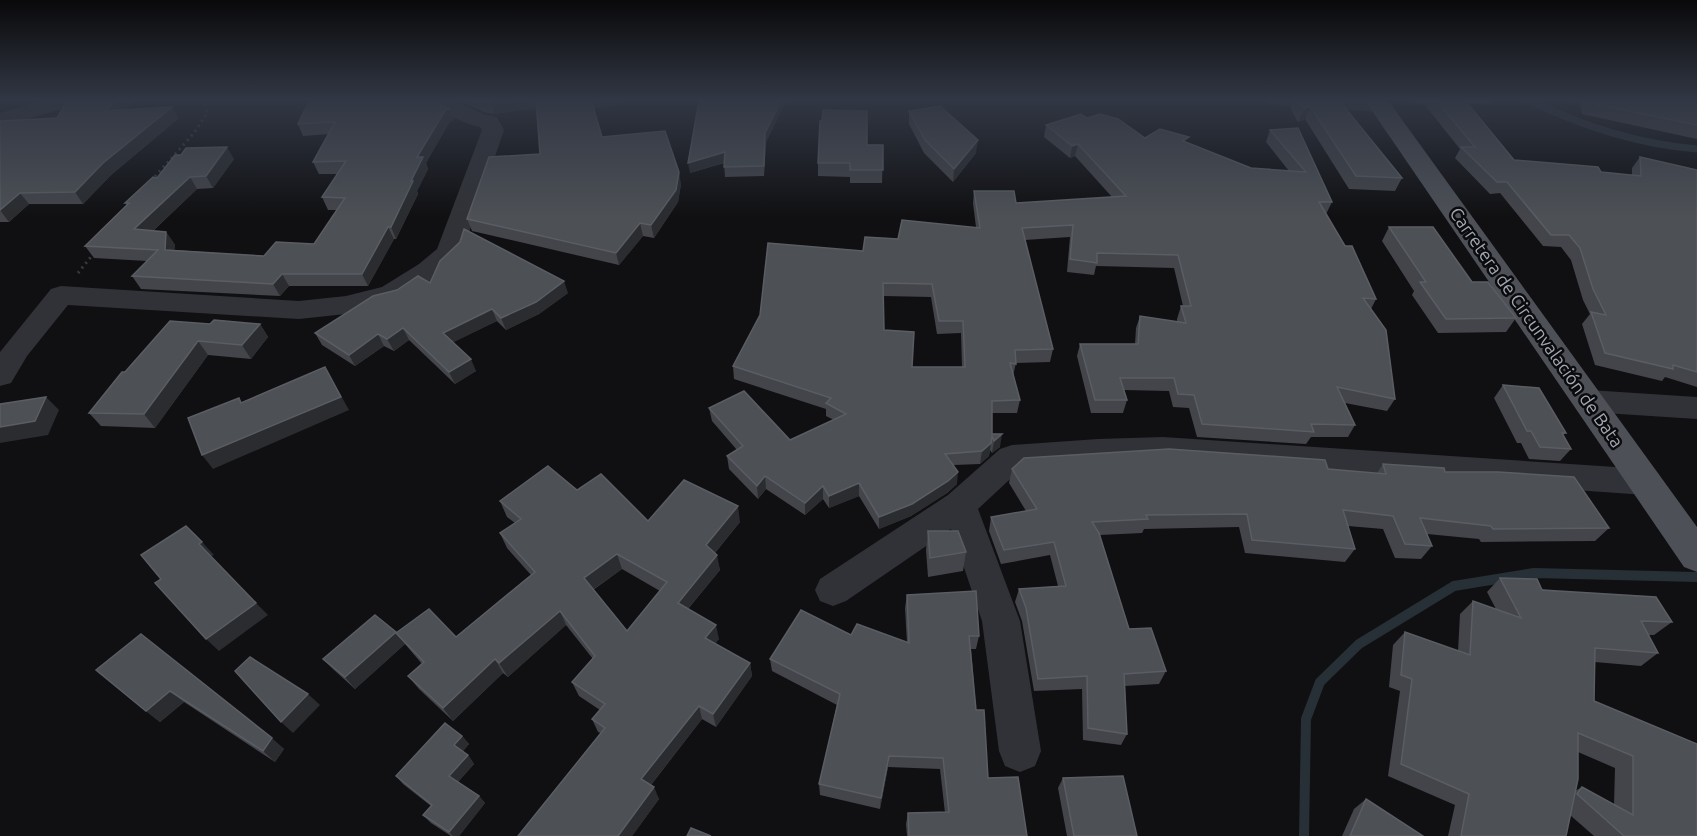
<svg xmlns="http://www.w3.org/2000/svg" width="1697" height="836" font-family="Ubuntu,sans-serif">
<style>
.lines{fill:none;stroke-linecap:round;stroke-linejoin:round}
.stream-far1{stroke:#263036;stroke-width:7}
.stream{stroke:#263036;stroke-width:10}
.path{stroke:#373a3e;stroke-width:3;stroke-dasharray:2 4;stroke-linecap:butt}
.street{fill:#313237;fill-rule:evenodd}
.primary{fill:#4d5056;fill-rule:evenodd}
.wall{fill:#43454a;fill-rule:evenodd}
.shaded-wall{fill:#2a2c2f}
.building{fill:#4d5055;stroke:#5a5e64;stroke-width:1.5;fill-rule:evenodd}
.labels{text-anchor:middle;dominant-baseline:central;stroke-width:5;stroke-linejoin:round;paint-order:stroke}
.street-label{font-size:18px;fill:#a1a8b3;stroke:#0b0b0d}
</style>
<rect width="100%" height="100%" fill="#101012"/>
<g class="lines">
<path class="stream-far1" d="M1527,99c54,27 110,45 170,50"/>
<path class="stream" d="M1304,836l2,-117 14,-37 39,-38 95,-58 80,-13 163,4"/>
<g class="path">
<path d="M151,181l43,-48 13,-20 -3,-14"/>
<path d="M78,273l16,-20"/>
</g>
<g class="street">
<path d="M46,99h35l-2,5 -79,23v-14z"/>
<path d="M415,99h36l32,15 14,3 7,13 -42,123 -23,23 -38,24 -55,14 -47,5 -231,-14 -41,51 -16,27 -11,3v-34l51,-63 10,-3 238,15 47,-5 36,-9 37,-23 18,-15 45,-119 -2,-3c-8,-1 -63,-23 -65,-28z"/>
<path d="M1266,99h117l7,6 -3,5 -8,2 -103,-7 -8,-1z"/>
<path d="M1589,390l108,7v22l-108,-7 -11,-3 -4,-8 4,-8z"/>
<path d="M1163,437l483,32 12,4 5,9 -5,9 -12,4 -483,-34 -65,2 -78,7 -42,39 42,112 21,130 -6,15 -15,6 -15,-6 -6,-15 -17,-130 -31,-92 -105,72 -13,5 -13,-5 -5,-11 5,-11 128,-84 52,-46 12,-4 86,-6z"/>
</g>
<path class="primary" d="M1364,99h23l310,428v45l-13,-5z"/>
</g>
<g class="wall">
<path d="M68,99h64l2,3 -8,7 53,9 -68,57 -28,29h-54l-20,18h-9v-101l57,-3z"/>
<path d="M310,99l144,21 -4,1 -24,42 2,6 -11,22 1,3 -22,45h-2l-26,47h-79l-9,10 -139,-7 -9,-13 15,-15 -53,-3 -9,-12 42,-41 -2,-2 32,-25 77,-19 -21,29 -16,1 -44,42 13,1 9,13 -1,5 90,6 50,-12 23,-34h-9l-6,-13 15,-23h-18l-6,-12 16,-28 -26,2 -5,-12z"/>
<path d="M457,99h164l1,5 -29,4 9,29 79,47 -3,18 -24,36 -11,-2 -24,29 -147,-34 -5,-12 73,-65 -4,-46 -42,6 -10,-2z"/>
<path d="M724,99h63l-21,43 -2,34 -39,1 -1,-14 -34,10z"/>
<path d="M1294,99h44l64,79 -7,13 -46,-2 -44,-70 -7,3 -8,-14z"/>
<path d="M1413,99h80l-3,5h-22l46,56 87,12 31,3v-7l8,-11 57,13v217l-32,-10 -3,4 -67,-16 -13,-41 8,-10 -7,-14 -12,-40 -10,-13 -18,-1 -43,-53 -10,1 -35,-36 5,-9 -36,-45h-8z"/>
<path d="M1570,99h127v40l-115,-25 -2,-12 -9,-1z"/>
<path d="M909,111l67,42 -23,29 -29,-29 -15,-29z"/>
<path d="M1087,118l58,20 43,5 63,25 38,3 -23,-29 4,-12 62,72 -6,12 50,85 -5,10 24,90 -8,12 -42,-8 10,22 -7,12h-37l-5,7 -109,-7 -8,-29 -16,-1 -4,-16 -45,-1 3,10 -4,13h-32l-14,-57 3,-12h55l1,-16 4,-12 37,6v-3l4,-13h2l-9,-38 -78,-2 -2,9 -27,-3 3,-35 -45,3 28,109 -3,13 -34,1 -3,13 7,24 -3,13h-25v21l8,13 -8,6 -2,-3 -1,6 -9,8 -26,1 3,19 -10,9 -36,23 -32,13 -20,-33 -30,12 -6,-9 -18,16 -39,-26 -8,10 -29,-30 -2,-13 10,-6 -25,-29 -3,-13 81,32 44,-20 -8,-4v-7l-92,-30 -1,-13 130,-115 35,-12 78,-12 -3,-24 1,-12 42,12 96,-6 -37,-41 -5,2 -26,-21 2,-12zM883,296l48,1 6,37 24,-1 1,34h-50l-28,-37z"/>
<path d="M867,145h16l-1,38h-32v-6l-32,-1v-13z"/>
<path d="M1389,227l83,55 44,36 -10,14 -68,1 -26,-38 2,-4 -32,-50z"/>
<path d="M430,283l138,10 -29,21 -33,16 -9,-9 -44,21 23,29 -21,13 -46,-44 -15,11 -10,-5 -29,20 -33,-21 -7,-12z"/>
<path d="M210,324h50l8,13 -17,22 -43,-4 -53,73 -54,-2 -12,-13 36,-41z"/>
<path d="M1503,385l63,48 -3,2 8,14 -11,12 -31,-2 -8,-16h-4l-23,-45z"/>
<path d="M1383,464l62,8 164,56 -14,13 -114,1 -2,-3 -52,-5 5,12 -11,13 -26,-1 -12,-29 -35,-3 7,23 -10,13 -100,-9 -6,-26 -95,2 -2,4 -42,2 29,94 37,42 -7,13 -34,2 2,48 -6,11 -38,-5 -1,-51 -48,2 -12,-70 -7,-19 4,-13 39,-3 -8,-31 -49,9 -12,-33 2,-14 35,-6 -17,-28 3,-14h316l49,4z"/>
<path d="M577,490l71,31 92,1 -25,31 5,17 -32,39 31,30 -4,4 35,20 2,13 -36,51 -14,-8 -51,66 8,14 -27,37h-114l83,-103 -3,-1 -6,-13 8,-9 -21,-14 -7,-14 21,-23 -27,-34 -58,52 -5,-4 -50,48 -34,-32 -11,-13 14,-12 -17,-20 -50,45 -21,-19 -11,-11 74,-26 59,4 75,-62 -24,-27 -7,-15 15,-10 -8,-6 -7,-16zM622,569l38,22 -33,40 -34,-41z"/>
<path d="M928,531l38,21 -3,19 -35,6 -2,-27z"/>
<path d="M1500,578l172,44 -18,13h-6l10,18 -17,13 -46,-4 -1,39 103,43v92h-103l-24,-21 -4,21h-118l7,-31 -67,-29 12,-85 -11,-4 4,-42 12,-13 53,19 2,-37 13,-13 23,8 -9,-17zM1578,752l37,16 -1,37 -32,-18 -7,4z"/>
<path d="M907,595l72,41 -3,13h-5l5,61 12,68 39,58h-120l-1,-12 2,-11h37l-5,-44 -52,-2 -8,42 -60,-14 -1,-11 18,-79 -65,-34 -2,-12 81,-24 56,8 -2,-35z"/>
<path d="M141,634l143,115 -9,13 -91,-60 -24,20 -14,-11z"/>
<path d="M462,736l7,8 -7,8 6,3 6,9 -16,18 21,14 6,7 -26,33h-8l-20,-13 -8,-8 8,-9 -28,-22 -7,-8z"/>
<path d="M1063,778l74,58h-70l-9,-48z"/>
<path d="M1366,799l57,37h-81l12,-27z"/>
</g>
<g class="shaded-wall">
<path d="M117,99h15l2,3 -22,20 -7,-11z"/>
<path d="M509,99h27l2,8 -44,7 -3,-12z"/>
<path d="M590,99h31l1,5 -30,5z"/>
<path d="M782,99h5l-21,43 -2,34v-10l1,-33z"/>
<path d="M1310,106l-5,13 -7,3 6,-13z"/>
<path d="M172,107l7,11 -68,57 -28,29 -8,-12 28,-29z"/>
<path d="M446,109h4l4,11 -4,1 -24,42 2,6 -11,22 1,3 -22,45 -5,-12 20,-46 6,-24z"/>
<path d="M978,140l-2,13 -23,29 1,-13z"/>
<path d="M1078,144l-3,12 -5,2 2,-12z"/>
<path d="M227,147l7,12 -21,29 -7,-12z"/>
<path d="M725,152l1,10 -36,11 -2,-10z"/>
<path d="M679,172l2,12 -3,18 -24,36 -3,-13z"/>
<path d="M190,177l7,12 -55,52 -8,-12z"/>
<path d="M20,193l9,11 -20,18 -9,-12z"/>
<path d="M640,223l3,13 -24,29 -3,-12z"/>
<path d="M388,227l6,12 -26,47 -6,-12z"/>
<path d="M166,232l9,13 -2,17 -8,-12z"/>
<path d="M282,274l7,12 -9,10 -7,-12z"/>
<path d="M564,281l4,12 -29,21 -33,16 -5,-12z"/>
<path d="M492,309l5,12 -49,24 -5,-12z"/>
<path d="M260,324l8,13 -17,22 -9,-14z"/>
<path d="M403,328l6,12 -15,11 -7,-12z"/>
<path d="M378,334l6,12 -29,20 -6,-11z"/>
<path d="M198,341l10,14 -53,73 -11,-14z"/>
<path d="M471,359l5,12 -21,13 -6,-12z"/>
<path d="M325,367l24,43 -136,59 -11,-14z"/>
<path d="M46,397l13,13 -11,25 -48,8v-16z"/>
<path d="M1002,434l-2,13 -8,6 2,-12z"/>
<path d="M991,443l-2,13 -9,8 2,-13z"/>
<path d="M958,472l-1,12 -10,9 -36,23 -32,13v-12z"/>
<path d="M765,476l1,13 -8,10 -1,-13z"/>
<path d="M859,483v13l-30,12v-12z"/>
<path d="M823,486v13l-18,16v-12z"/>
<path d="M738,506l2,16 -31,38 -3,-15z"/>
<path d="M202,542l12,13 -3,1 -12,-12z"/>
<path d="M617,554l5,15 -33,23 -5,-14z"/>
<path d="M717,555l3,15 -39,47 -3,-14z"/>
<path d="M256,603l12,12 -49,36 -13,-12z"/>
<path d="M560,611l6,14 -58,52 -9,-14z"/>
<path d="M716,625l3,14 -10,13 -4,-14z"/>
<path d="M396,632l9,12 -50,45 -10,-12z"/>
<path d="M495,659l8,14 -50,48 -10,-13z"/>
<path d="M750,663l2,13 -36,51 -3,-13z"/>
<path d="M170,691l14,11 -24,20 -14,-11z"/>
<path d="M308,694l12,11 -27,28 -12,-11z"/>
<path d="M699,706l3,13 -56,72 -5,-12z"/>
<path d="M462,736l7,8 -8,10 -7,-9z"/>
<path d="M272,738l12,11 -9,13 -12,-11z"/>
<path d="M468,755l6,9 -18,20 -7,-8z"/>
<path d="M889,756l-1,11 -8,42 1,-11z"/>
<path d="M654,787l5,12 -27,37h-14z"/>
<path d="M479,796l6,7 -26,33h-6l-4,-4z"/>
</g>
<g class="building">
<path d="M68,99h49l-12,12 67,-4 -69,56 -28,29 -55,1 -20,17v-89l57,-3z"/>
<path d="M310,99h119l21,10h-4l-29,48h6l-12,24h2l-22,46h-3l-26,47h-80l-9,10 -141,-8 26,-26 -73,-4 44,-43h-4l28,-26 4,1 18,-23h6l5,-7 41,-1 -21,29 -16,1 -56,52 32,3 -1,18 99,6 12,-14 38,2 31,-46 -23,-1 24,-36 -33,1 22,-40 -37,2z"/>
<path d="M479,99h30l-18,3z"/>
<path d="M536,99h55l11,38 63,-6 14,41 -3,18 -25,35 -11,-2 -24,30 -149,-34 22,-62 51,-3z"/>
<path d="M724,99h58l-17,34 -1,33 -40,1 1,-15 -37,11 11,-62 24,1z"/>
<path d="M1298,99h40l64,79 -46,-2 -46,-70 -6,3z"/>
<path d="M1435,99h29l50,61 84,7 3,5 40,4 -1,-19 57,13v202l-24,-7v4l-68,-16 -14,-41 15,3 -13,-26 -13,-41 -11,-13h-18l-44,-53h-10l-36,-35h14z"/>
<path d="M1589,99h108v26l-108,-22z"/>
<path d="M940,106l38,34 -24,29 -29,-29 -16,-29z"/>
<path d="M823,110l44,1v34h16v25h-33v-7h-32l2,-42h2z"/>
<path d="M1081,114l6,4 13,-4 18,5 27,19 15,-9 29,8 -6,4 68,27 55,4 -36,-42 28,-2 34,74h-13l26,44h7l24,53 -13,-1 23,32 9,69 -58,-12 18,38 -44,-1 3,8 -112,-8 -8,-29 -16,-1 -4,-16h-54l7,22h-32l-15,-56h58l2,-28 46,7 -5,-17h10l-13,-51 -81,-2v10l-27,-4 3,-34 -51,3 31,121 -38,1 1,14 -6,-1 10,37 -28,1v33h10l-8,7 -2,-5 -1,7 -9,8 -37,3 13,18 -10,9 -36,23 -33,13 -20,-34 -30,13 -6,-10 -18,17 -40,-27 -8,10 -30,-30 16,-10 -34,-38 35,-17 46,49 56,-26 -20,-11 5,-5 -98,-32 27,-51 8,-72 95,8 2,-14 33,2 4,-19 78,8 -6,-37h40l2,12 110,-7 -48,-52 -6,2 -26,-21zM883,283l49,1 7,37h24l2,46h-53l2,-35 -30,-2z"/>
<path d="M1389,227h44l39,55h16l28,36 -70,1 -26,-37h6z"/>
<path d="M464,229l100,52 -28,21 -35,16 -9,-9 -49,24 28,26 -22,13 -46,-44 -16,11 -9,-5 -29,21 -34,-22 58,-37 24,-6 21,-14 12,7 10,-22 20,-19z"/>
<path d="M214,320l46,4 -18,21 -44,-4 -54,73 -55,-1 33,-41h3l45,-51 40,3z"/>
<path d="M325,367l16,30 -139,58 -14,-37 51,-20 2,5z"/>
<path d="M1503,385l36,3 27,45h-4l9,16 -31,-2 -9,-16h-4z"/>
<path d="M46,397l-11,24 -35,6v-23z"/>
<path d="M1169,449l156,11 3,9 58,5 -3,-10 61,4 1,4h53l76,5 35,51 -116,1 -2,-3 -71,-8 12,28 -27,-2 -12,-28 -50,-6 12,39 -103,-9 -5,-26 -101,1 2,4 -56,3 7,11 30,96 22,-1 15,43 -42,3 3,60 -39,-6 -1,-52 -49,3 -12,-71 -7,-19 47,-3 -12,-44 -50,8 -13,-33 46,-8 -25,-40 12,-11z"/>
<path d="M548,466l29,24 24,-16 47,47 36,-41 54,26 -32,39 11,10 -39,48 38,22 -11,13 45,25 -37,51 -14,-8 -58,73 13,8 -36,49h-100l87,-108 -13,-9 13,-15 -33,-22 23,-26 -35,-45 -61,52 -4,-4 -52,49 -35,-32 16,-14 -28,-29 33,-24 27,28 79,-65 -35,-39 21,-14 -21,-18zM617,554l50,28 -40,49 -43,-53z"/>
<path d="M186,526l16,16 -3,2 57,59 -50,36 -51,-56 6,-4 -20,-24z"/>
<path d="M928,531h30l8,21 -36,6z"/>
<path d="M1500,578l37,1 5,11 114,7 16,25 -31,-1 17,32 -63,-5 -1,53 103,43v92h-73l-47,-42 5,-7 51,28v-59l-55,-23v46l-12,57h-105l8,-42 -68,-30 11,-85 -11,-4 4,-43 65,23 3,-54 48,17z"/>
<path d="M976,591l3,45h-10l7,74h8l4,68 30,-1 9,59h-118l-1,-23 41,-1 -6,-54 -54,-2 -8,42 -62,-14 21,-90 -70,-35 31,-49 50,25 6,-11 52,19 -2,-48z"/>
<path d="M375,615l21,17 -51,45 -22,-18z"/>
<path d="M141,634l131,104 -9,13 -93,-60 -24,20 -50,-41z"/>
<path d="M250,657l58,37 -27,28 -46,-51z"/>
<path d="M445,723l17,13 -8,9 14,10 -19,21 30,20 -30,36 -26,-17 9,-10 -36,-29z"/>
<path d="M1123,776l14,60h-63l-11,-58z"/>
<path d="M1366,799l57,37h-73z"/>
<path d="M691,828l20,8h-24z"/>
</g>
<linearGradient id="sky" x2="0" y2="1"><stop stop-color="#09090a"/><stop offset="0.46" stop-color="#313744"/><stop offset="1" stop-color="#313744" stop-opacity="0"/></linearGradient>
<rect width="1697" height="217" fill="url(#sky)"/>
<g class="labels">
<g class="street-label">
<text transform="translate(1537 327) rotate(55)">Carretera de Circunvalación de Bata</text>
</g>
</g>
</svg>
